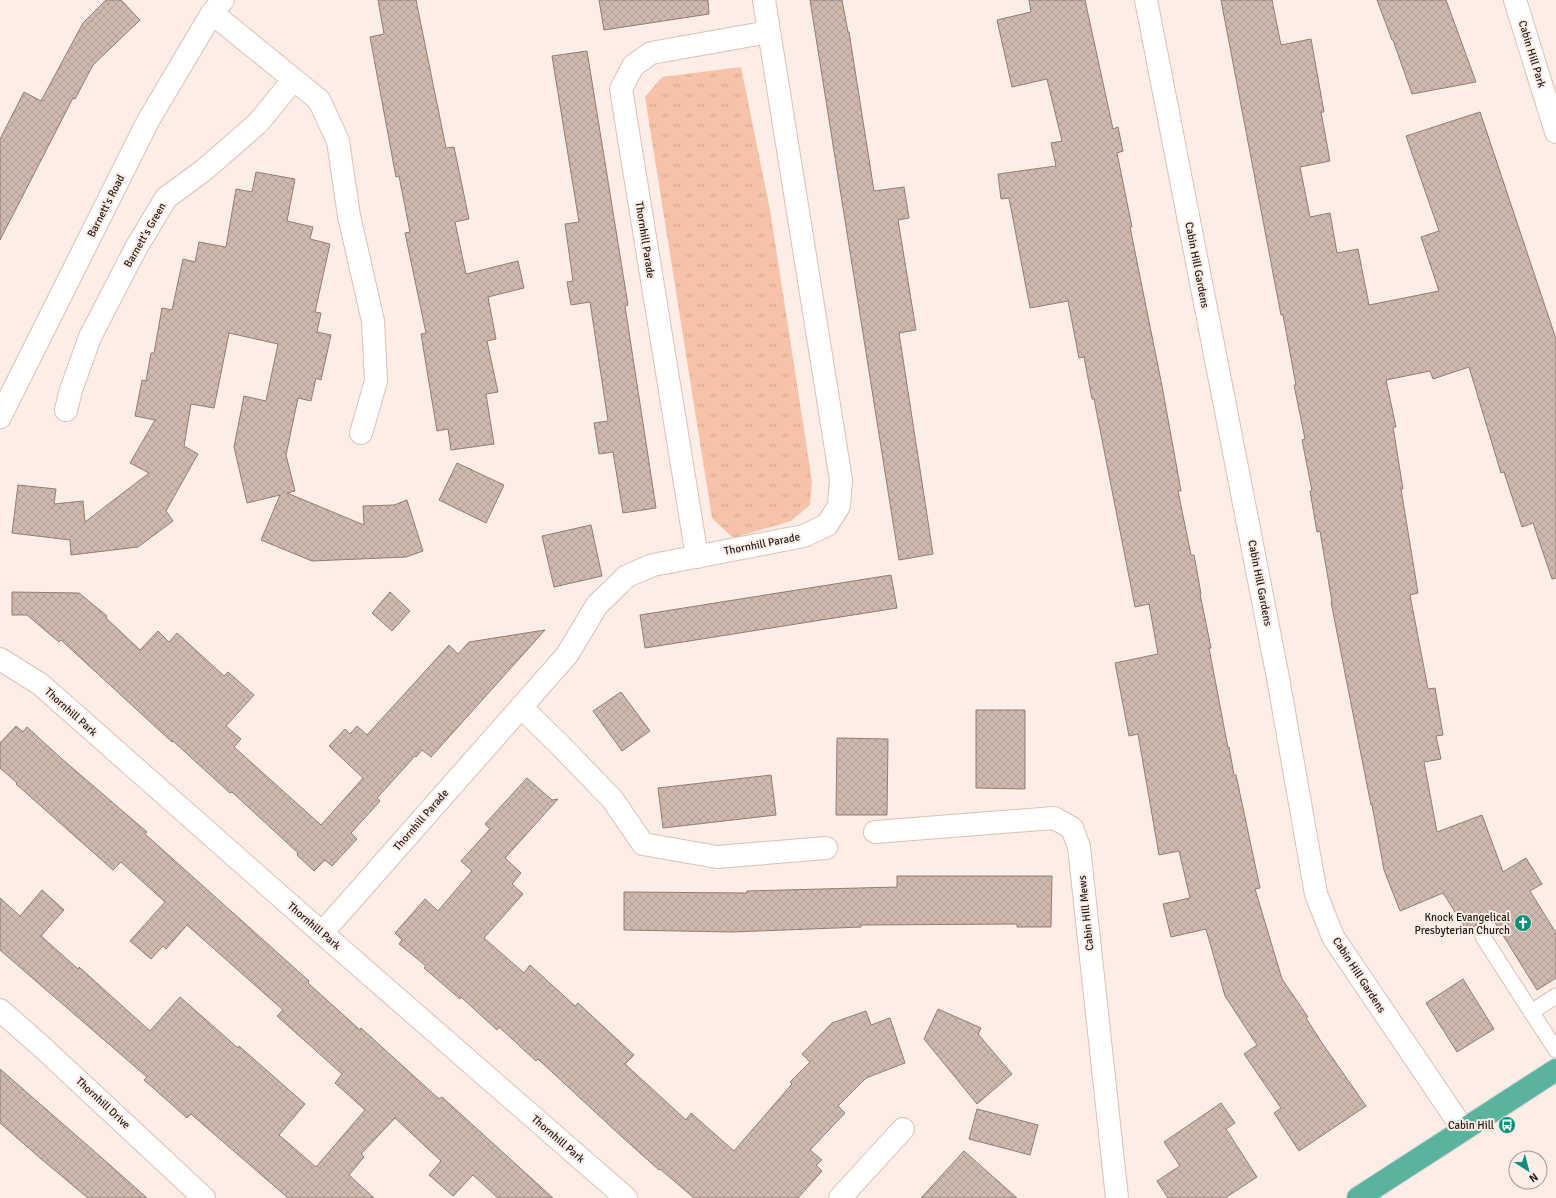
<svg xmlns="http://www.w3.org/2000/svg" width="1556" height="1198" font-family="Signika,sans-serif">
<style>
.grass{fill:url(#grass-tufts)}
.building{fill:url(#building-cross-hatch);stroke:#937d73}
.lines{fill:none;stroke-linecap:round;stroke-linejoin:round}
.lane-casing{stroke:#d9c1b6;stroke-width:17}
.street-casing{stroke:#d9c1b6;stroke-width:24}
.highway-casing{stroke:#d3d1d0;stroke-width:24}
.lane{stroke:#fff;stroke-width:15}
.street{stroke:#fff;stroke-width:22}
.highway{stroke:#59b39d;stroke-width:22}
.labels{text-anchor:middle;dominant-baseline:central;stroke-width:4;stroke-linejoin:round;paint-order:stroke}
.street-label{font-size:11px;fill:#211915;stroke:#fcede6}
.poi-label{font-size:11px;fill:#211915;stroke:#fcede6;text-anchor:end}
</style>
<defs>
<pattern id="grass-tufts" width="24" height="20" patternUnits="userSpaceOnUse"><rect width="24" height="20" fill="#f6c3aa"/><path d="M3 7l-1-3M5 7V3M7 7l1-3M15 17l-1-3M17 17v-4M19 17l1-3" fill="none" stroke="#d3a791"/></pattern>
<pattern id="building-cross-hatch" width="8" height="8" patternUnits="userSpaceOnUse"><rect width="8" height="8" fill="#cfb8ad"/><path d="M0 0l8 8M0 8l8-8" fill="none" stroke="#b19e94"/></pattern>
</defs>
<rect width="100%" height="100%" fill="#fcede6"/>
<path class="grass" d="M741,67l29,143 42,271 -2,24 -19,16 -58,17 -21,-20 -67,-421 17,-20z"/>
<g class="building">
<path d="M106,0h15l19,20 -47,45 -18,34 -2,-1 -73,142v-101l24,-47 17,9 42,-78z"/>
<path d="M378,0h38l30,148 8,-1 15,72 -14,3 11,52 52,-13 6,27 -36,9 8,42 -9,2 11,51 -12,2 8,50 -43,6 -3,-21 -11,2 -16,-97 5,-1 -21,-100 5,-1 -11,-56 -3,1 -26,-140 14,-3z"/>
<path d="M599,0h109l1,14 -105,16z"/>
<path d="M810,0h32l6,32h1l25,159 30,-4 5,31 -11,2 18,110 -17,3 34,221 -34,6z"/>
<path d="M1029,0h56l28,129 5,-2 5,24 -6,2 15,74h-2l32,159 19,105h-3l13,64h3l7,39h-1l11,54h-2l19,100 1,-1 5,28h2l24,113 -5,1 27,90 26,38 -2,1 16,25 44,63 -67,45 -25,-38 7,-5 -37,-54 13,-9 -32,-49 -19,-67 -35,8 -8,-33 27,-6 -11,-47 -20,4 -21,-121 -9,2 -14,-73 43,-9 -9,-50 -14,3 -41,-208h-2l-8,-42 -5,1 -11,-57 -38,7 -21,-110 -8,1 -3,-25 58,-8 -5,-23 11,-2 -15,-62 -35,8 -15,-67 34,-8z"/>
<path d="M1221,0h51l9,45 30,-6 13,73h-3l9,49 -30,6 10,50 20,-4 7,40 21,-4 11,56 70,-14 -18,-54 18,-6 -33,-95 74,-24 76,227v239l-4,1 -19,-56 -11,4 -18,-55 -3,1 -32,-106 -36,12 -3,-8 -44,9 10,47h-3l10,62h-2l17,104 -8,2 18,94 7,-1 8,47 -7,1 5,23 -17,3 13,70 45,-17 21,57 23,-14 16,26 -12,7 26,42v45l-19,12 -46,-74 -24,15 -24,-38 -43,18 -16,-41 -12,-65h-1l-40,-203h1l-12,-71 -3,1 -7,-41h2l-10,-51 3,-1 -11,-54h2l-13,-70h-2z"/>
<path d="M1377,0h69l30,82 -64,12 -19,-54h-1z"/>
<path d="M587,51l41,254 -3,1 31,202 -33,5 -10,-61 -14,2 -5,-31 14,-2 -18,-119 -19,3 -4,-23 6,-1 -8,-57 14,-2 -27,-166z"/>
<path d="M256,172l39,7 -8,42 26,6 -3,12 20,5 -15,68 6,1 -4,19 14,3 -10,45 -5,-2 -5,23 -13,-3 -12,57 9,36 -8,2 77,32 -1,-19 31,-1 13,-5 16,51 -17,6 -94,4 -51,-21 19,-45 -33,8 -13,-56 10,-51 22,5 12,-57 -49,-11 -15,75 -23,-4 -7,42 14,8 -32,57 7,10 -35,26 -67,8 -1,-15 -58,-7 6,-48 38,4 -2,15 29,-3 2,21 64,-49 -19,-10 25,-43 -20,-4 7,-36 4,1 5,-28h3l8,-45 10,2 11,-51 12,3 4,-20 27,5 10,-58 16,3z"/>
<path d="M457,463l47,22 -18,38 -47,-23z"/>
<path d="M591,525l11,51 -48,11 -12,-51z"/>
<path d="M891,575l6,33 -252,40 -5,-33z"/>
<path d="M12,592l67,1 28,23 -1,2 34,32 18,-19 11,11 8,-9 47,43 4,-4 26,23 -28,31 15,13 -7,8 87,78 42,-47 -34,-32 16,-17 5,5 7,-8 10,9 82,-90 9,9 11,-12 76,-12 -114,127 -9,-7 -6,7 -1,-1 -38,42 3,3 -29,32 6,6 -25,27 -7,-6 -11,11 -17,-16 1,-2 -66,-61 -2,1 -57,-52 -1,1 -111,-102 -2,2 -32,-27h-15z"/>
<path d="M390,592l20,19 -18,20 -20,-18z"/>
<path d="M621,692l29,39 -28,20 -29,-40z"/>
<path d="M976,710h49v79l-49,-1z"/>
<path d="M16,726l7,6 4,-5 35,32 85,73 -2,2 164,147 -1,2 52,47 1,-2 78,71 3,-2 111,101h-55l-25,-23 -20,21 -24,-21 12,-14 -46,-43 -34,36 3,3 -15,18 25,23h-86l-97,-84 -4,4 -43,-38 3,-3 -147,-127v-52l20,18 22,-26 22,20 -23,26 37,33 1,-2 71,64 30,-34 58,51 1,-2 25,22 41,36 -26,31 37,32 49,-57 -30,-27 7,-9 -65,-58 6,-6 -96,-85 -21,24 -3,-3 -12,13 -21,-18 35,-39 -44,-40 -8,8 -97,-86 1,-1 -17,-15v-25z"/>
<path d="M837,738l51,1 -1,76h-51z"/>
<path d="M771,775l5,40 -113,13 -5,-40z"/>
<path d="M527,778l25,22 6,-1 -53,59 16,15 -9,11 11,10 -39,44 40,35 6,-8 45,41 3,-3 56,52 -9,9 61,56 5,-7 43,38 58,-67 -2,-2 20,-20 -8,-8 30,-31 34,-12 5,14 19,-7 15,45 -39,15 -28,28 7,7 -35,37 12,10 -6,5 6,6 -24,27h-104l-34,-29 -1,1 -38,-34 -83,-77 -2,2 -37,-34 -2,3 -36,-33 -1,2 -36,-31 2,-2 -27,-22 3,-4 -7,-7 30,-34 13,12 34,-40 -11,-10 29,-32 -5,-5z"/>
<path d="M897,876h155l-1,51h-34v-3l-156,1v2l-128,5 -109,-2v-38l123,1v-2l150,-4z"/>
<path d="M1463,979l31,50 -37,23 -31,-49z"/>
<path d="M938,1009l43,19 -3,6 34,40 -35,30 -53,-65z"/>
<path d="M0,1069l102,89 45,40h-59l-48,-40 -40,-35z"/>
<path d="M1221,1103l14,20 -9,6 31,48 -32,21h-57l-11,-17 23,-15 -16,-24z"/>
<path d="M977,1109l61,16 -8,30 -61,-16z"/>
<path d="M964,1151l53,47h-96z"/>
</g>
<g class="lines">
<g class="lane-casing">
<g id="lane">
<path d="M1483,937l73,113"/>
<path d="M1531,1012l25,-16"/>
</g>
</g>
<g class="street-casing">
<g id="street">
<path d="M1146,0l132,678 38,216 17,43 130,192"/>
<path d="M1515,0l41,132"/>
<path d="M212,13l107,87 19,41 11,75 24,105 3,60 -15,52"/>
<path d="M66,410l5,-20 19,-53 46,-89 30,-50 38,-28 54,-47 35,-43"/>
<path d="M0,417l148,-296 64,-108 11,-13"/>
<path d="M697,557l-76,-468 12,-23 18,-13 118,-21"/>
<path d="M0,659l40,25 282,249 304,265"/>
<path d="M521,707l38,37 54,56 30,44 74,13 109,-9"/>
<path d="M875,832l179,-14 18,10 7,19 38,351"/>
<path d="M322,933l245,-278 30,-50 30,-29 26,-11 151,-29 23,-11 12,-19 2,-26 -77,-480"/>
<path d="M0,1010l42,37 162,151"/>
<path d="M840,1198l63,-69"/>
</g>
</g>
<g class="highway-casing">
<path id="highway" d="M1358,1198l198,-128"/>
</g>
<use href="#lane" class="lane"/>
<use href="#street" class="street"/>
<use href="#highway" class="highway"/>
</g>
<defs>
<g id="church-disc" transform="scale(0.9)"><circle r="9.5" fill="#0b9179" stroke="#fcede6"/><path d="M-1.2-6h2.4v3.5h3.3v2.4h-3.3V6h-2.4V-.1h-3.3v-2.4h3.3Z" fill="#fff"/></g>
<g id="bus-disc" transform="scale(0.9)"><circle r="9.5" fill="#0b9179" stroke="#fcede6"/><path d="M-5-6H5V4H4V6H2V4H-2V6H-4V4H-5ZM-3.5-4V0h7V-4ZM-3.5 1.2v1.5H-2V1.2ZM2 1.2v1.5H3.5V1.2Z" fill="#fff"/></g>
</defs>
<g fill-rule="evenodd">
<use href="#church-disc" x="1523" y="923"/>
<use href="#bus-disc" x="1507" y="1125"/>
</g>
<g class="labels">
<g class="street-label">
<text transform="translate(1532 54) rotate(73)">Cabin Hill Park</text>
<text transform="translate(106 206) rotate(-63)">Barnett's Road</text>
<text transform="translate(145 235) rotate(-60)">Barnett's Green</text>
<text transform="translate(645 240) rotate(81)">Thornhill Parade</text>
<text transform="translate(1197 265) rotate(79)">Cabin Hill Gardens</text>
<text transform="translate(762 544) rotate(-11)">Thornhill Parade</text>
<text transform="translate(1260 583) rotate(79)">Cabin Hill Gardens</text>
<text transform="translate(71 712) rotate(42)">Thornhill Park</text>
<text transform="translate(421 820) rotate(-49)">Thornhill Parade</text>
<text transform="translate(1086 913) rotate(-96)">Cabin HIll Mews</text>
<text transform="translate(314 926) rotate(41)">Thornhill Park</text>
<text transform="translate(1359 975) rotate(57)">Cabin Hill Gardens</text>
<text transform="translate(103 1103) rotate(43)">Thornhill Drive</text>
<text transform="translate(558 1139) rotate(41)">Thornhill Park</text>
</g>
<g class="poi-label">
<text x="1510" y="917">Knock Evangelical<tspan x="1510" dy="13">Presbyterian Church</tspan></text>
<text x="1494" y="1125">Cabin Hill</text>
</g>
</g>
<g transform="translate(1528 1170) rotate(144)"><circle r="19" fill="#fcede6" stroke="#a49892"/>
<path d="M0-3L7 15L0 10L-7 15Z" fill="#0b9179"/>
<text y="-6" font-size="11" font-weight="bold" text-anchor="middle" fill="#211915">N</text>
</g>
</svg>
